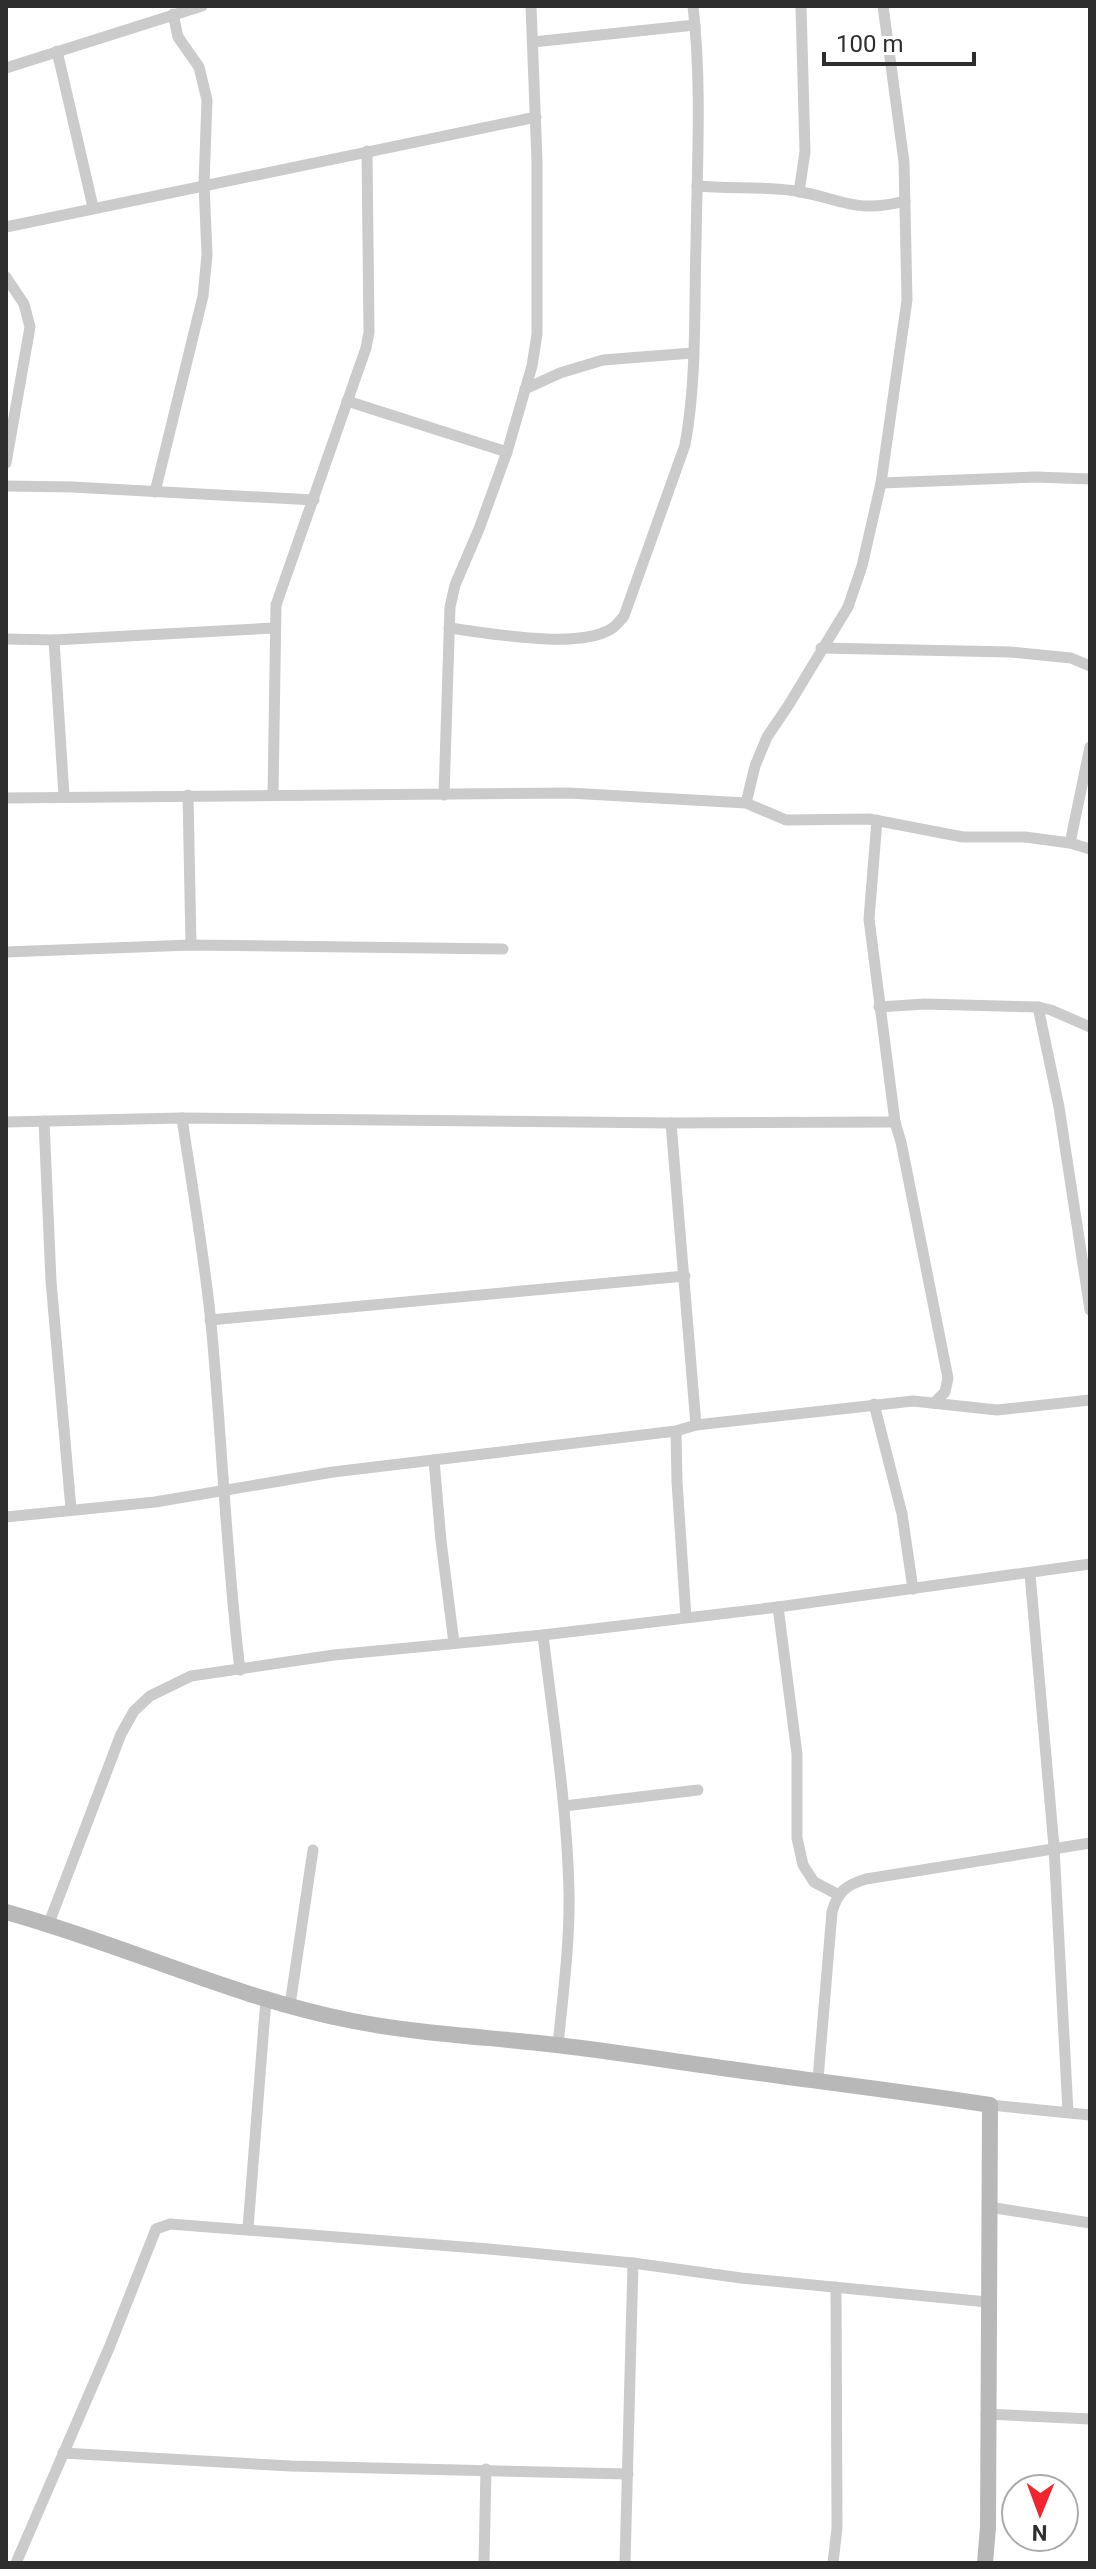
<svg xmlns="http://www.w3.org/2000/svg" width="1096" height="2569" font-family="Roboto,sans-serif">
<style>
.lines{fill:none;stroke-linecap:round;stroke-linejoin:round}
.street{stroke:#cbcbcb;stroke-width:11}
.secondary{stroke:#b8b8b8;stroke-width:16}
</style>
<rect width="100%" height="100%" fill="#fff"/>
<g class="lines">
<g class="street">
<path d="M533,42l162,-17"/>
<path d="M57,51l36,156"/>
<path d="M6,68l196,-62"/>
<path d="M697,186c32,3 67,0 99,5 47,8 58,23 109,10"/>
<path d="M799,192l6,-40 -4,-146"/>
<path d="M6,227l530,-110"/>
<path d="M6,277l18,27 6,23 -24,136"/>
<path d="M525,389l35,-16 43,-13 89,-7"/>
<path d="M347,401l160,51"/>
<path d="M881,483l155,-6 54,2"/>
<path d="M6,486l66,1 242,13"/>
<path d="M155,492l48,-196 4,-41 -3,-71 3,-84 -8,-33 -21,-30 -5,-23"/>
<path d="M449,628c41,5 128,22 162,1 5,-3 9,-8 13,-13l61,-171c12,-65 9,-135 11,-201 1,-79 6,-159 -3,-238"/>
<path d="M6,639l48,1 220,-12"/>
<path d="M54,640l10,156"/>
<path d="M821,648l189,4 61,6 19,8"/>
<path d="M188,795l3,150"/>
<path d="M273,795l3,-190 90,-257 3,-16 -2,-181"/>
<path d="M444,795l6,-188 5,-22 24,-56 28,-77 25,-86 5,-32v-173l-6,-155"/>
<path d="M6,798l563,-5 177,10 40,17 83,-1 94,18h62l45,6 20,-96"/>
<path d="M746,803l9,-37 12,-29 21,-31 60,-99 14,-41 19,-83 26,-183 -3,-138 -21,-156"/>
<path d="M877,820l-8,99 26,203 6,20 47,236 -3,14 -11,11"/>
<path d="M1070,843l20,6"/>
<path d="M6,952l185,-7 312,4"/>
<path d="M879,1007l46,-3 113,3 21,100 31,203"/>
<path d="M1038,1007l13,3 39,17"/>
<path d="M182,1118c10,68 22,136 29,205 11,116 15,232 29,347"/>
<path d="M44,1121l7,160 20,228"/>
<path d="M6,1122l176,-4 489,5 224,-1"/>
<path d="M671,1123l25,302"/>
<path d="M210,1320l475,-44"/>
<path d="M874,1404l28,110 11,75"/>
<path d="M676,1431l1,51 9,135"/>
<path d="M434,1460l7,81 13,102"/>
<path d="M6,1517l149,-15 178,-30 343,-41 20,-6 217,-24 84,9 93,-10"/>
<path d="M1030,1574l24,273 14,265"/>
<path d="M778,1607l19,147v84l6,27 11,17 23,12"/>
<path d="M543,1635c10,85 24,170 26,256 1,52 -6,103 -11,154"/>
<path d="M564,1806l134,-16"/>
<path d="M49,1923l72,-189 13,-23 16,-15 41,-20 143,-21 209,-20 235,-28 312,-43"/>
<path d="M290,2005l23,-155"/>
<path d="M818,2079l14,-167c6,-21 14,-27 34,-33l224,-36"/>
<path d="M990,2105l100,10"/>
<path d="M989,2207l101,16"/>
<path d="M248,2228l18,-229"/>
<path d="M986,2414l104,5"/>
<path d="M63,2453l228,13 337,8"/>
<path d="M16,2563l93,-215 47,-119 14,-5 319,25 144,14 108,15 246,24"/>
<path d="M484,2563l2,-94"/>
<path d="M625,2563l8,-300"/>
<path d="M833,2563l4,-35 -1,-241"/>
</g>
<path class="secondary" d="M6,1912c117,32 228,86 347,109 67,13 136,16 204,24 60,7 120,17 180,25 84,12 169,22 253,35l-2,422 -3,36"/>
</g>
<rect width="1096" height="2569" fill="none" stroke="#2e2e2e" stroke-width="16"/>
<g transform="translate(1040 2513) rotate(181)"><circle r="38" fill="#ffffff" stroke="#ababab" stroke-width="2"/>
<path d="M0-6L14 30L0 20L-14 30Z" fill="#f0252e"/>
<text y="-12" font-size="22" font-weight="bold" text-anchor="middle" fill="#2e2e2e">N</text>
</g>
<path d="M824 52v12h150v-12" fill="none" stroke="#2e2e2e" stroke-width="4"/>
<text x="836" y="52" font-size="24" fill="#2e2e2e" stroke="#ffffff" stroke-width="6" paint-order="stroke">100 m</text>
</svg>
